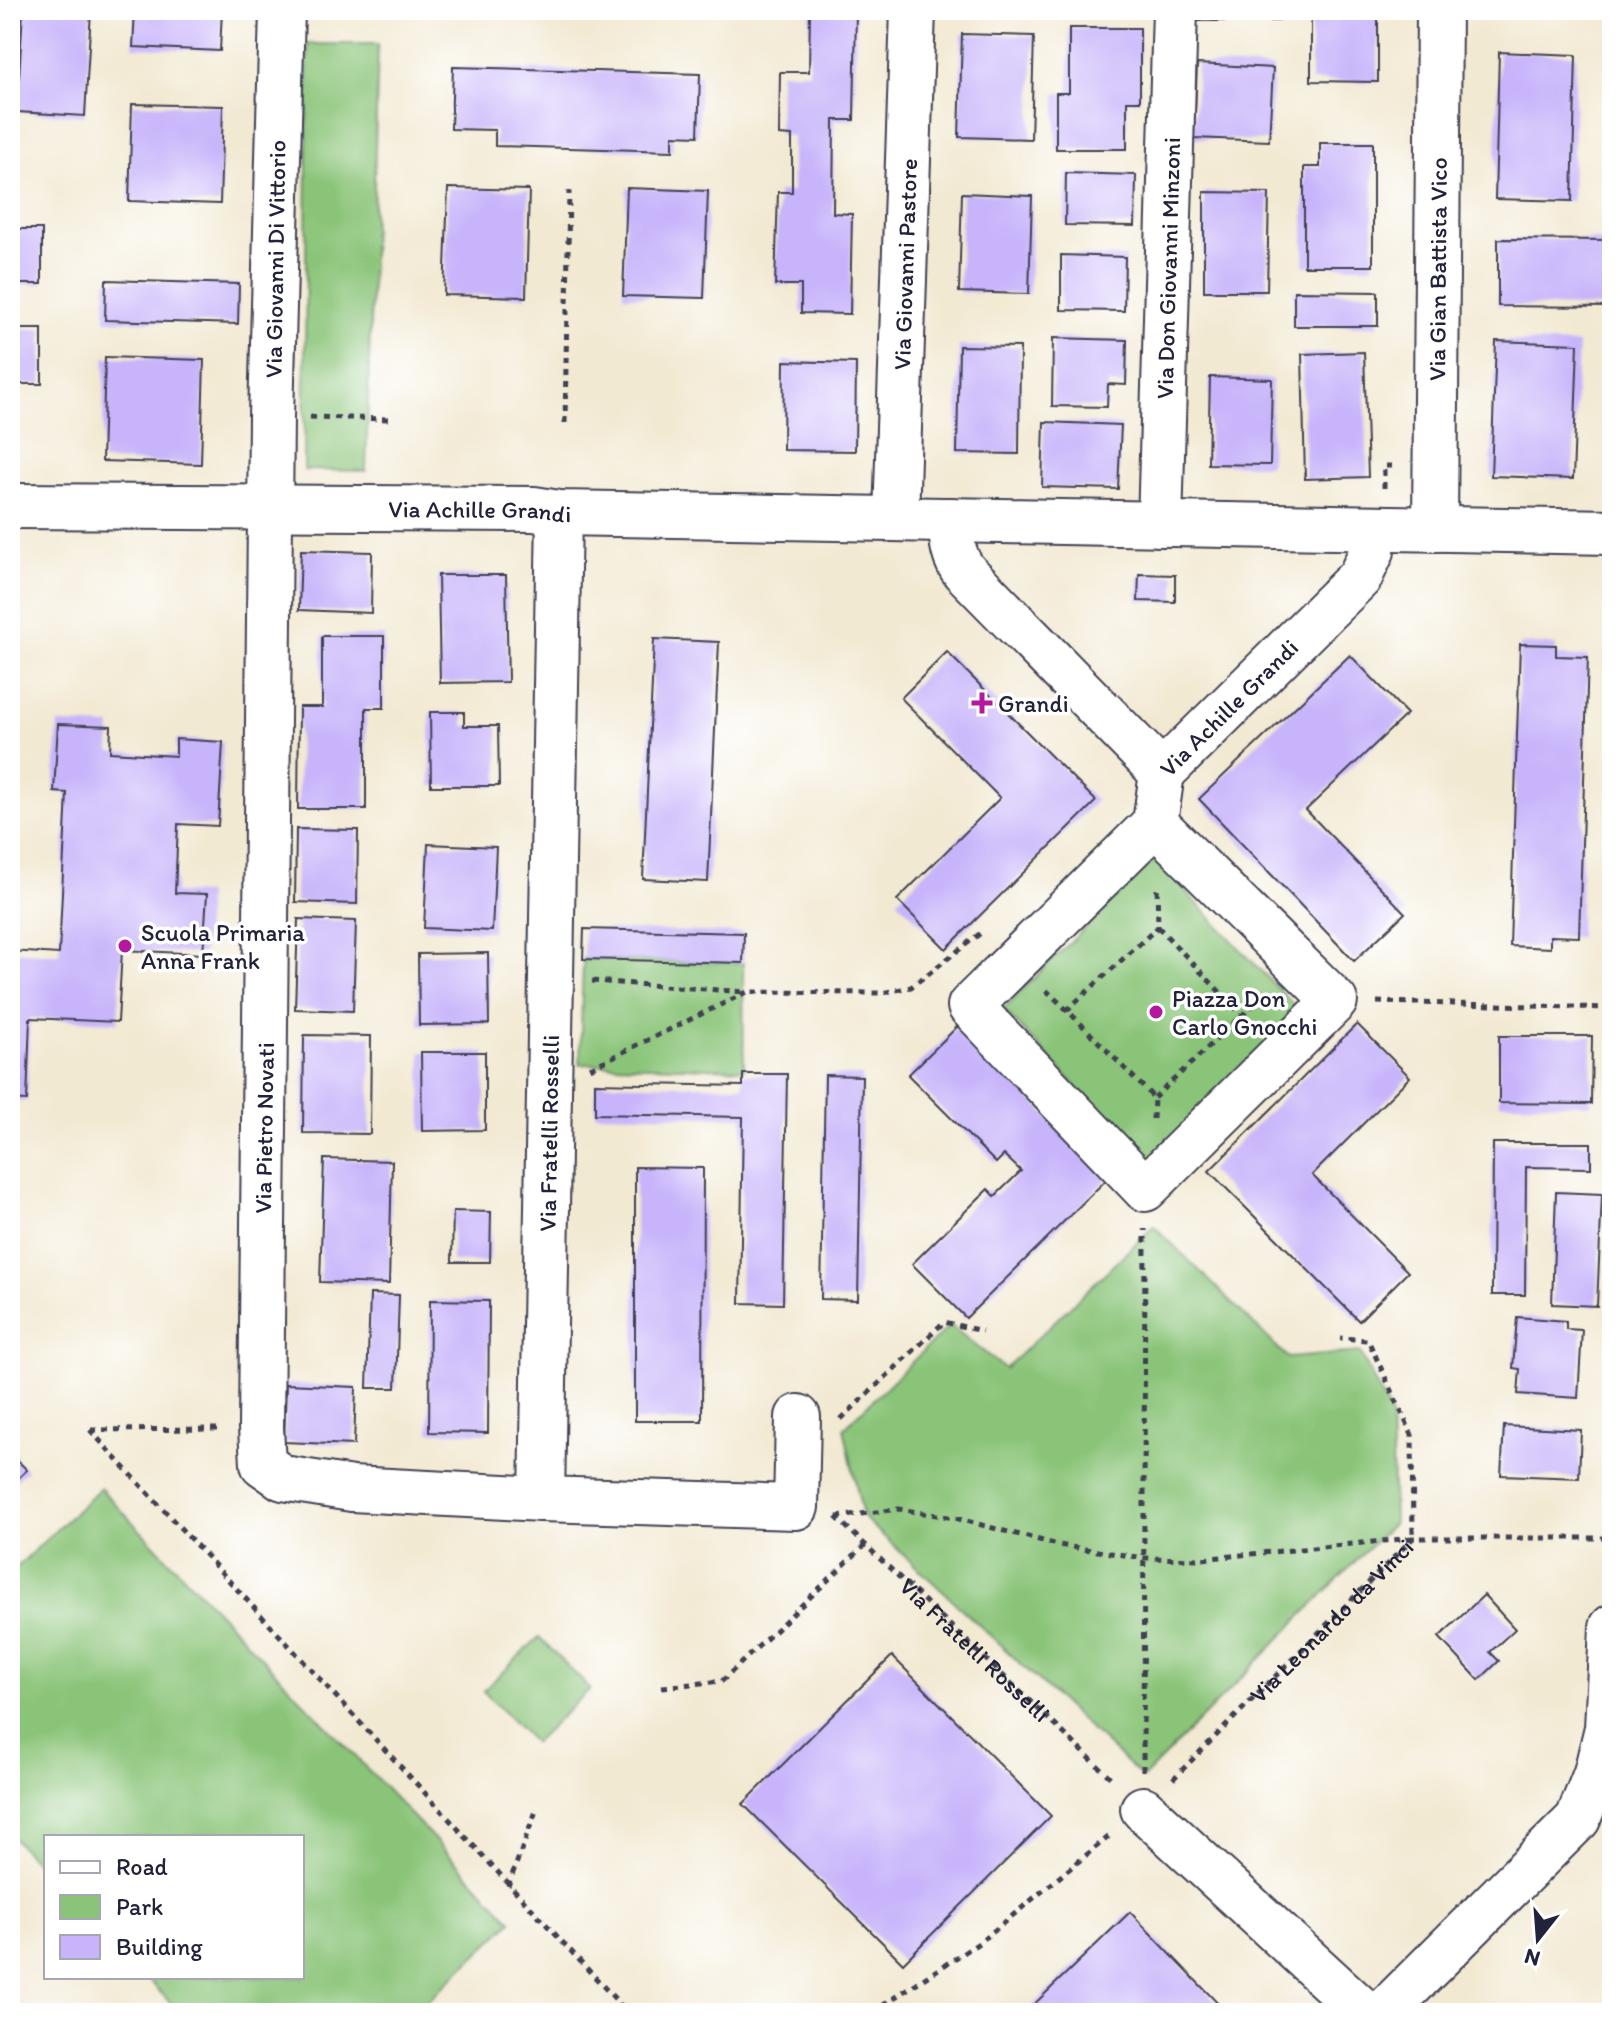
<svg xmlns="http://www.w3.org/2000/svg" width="1622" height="2023" font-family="Itim,sans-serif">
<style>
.green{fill:#8ac478;stroke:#56735a;stroke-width:2}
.building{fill:#c7b4fa}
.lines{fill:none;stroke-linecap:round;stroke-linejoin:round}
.minor-casing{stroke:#414052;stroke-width:48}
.path{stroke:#414052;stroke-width:5;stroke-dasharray:6 6;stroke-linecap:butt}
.minor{stroke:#fff;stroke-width:44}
.poi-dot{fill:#b5179e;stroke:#fff;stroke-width:3}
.labels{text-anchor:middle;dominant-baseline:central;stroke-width:7;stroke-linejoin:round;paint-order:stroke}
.street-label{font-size:24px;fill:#22223b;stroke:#fff}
.poi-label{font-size:24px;fill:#22223b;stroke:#fff;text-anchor:start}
</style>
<rect width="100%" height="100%" fill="#fff"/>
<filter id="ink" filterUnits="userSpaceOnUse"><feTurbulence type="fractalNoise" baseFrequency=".0125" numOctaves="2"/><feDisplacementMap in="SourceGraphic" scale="16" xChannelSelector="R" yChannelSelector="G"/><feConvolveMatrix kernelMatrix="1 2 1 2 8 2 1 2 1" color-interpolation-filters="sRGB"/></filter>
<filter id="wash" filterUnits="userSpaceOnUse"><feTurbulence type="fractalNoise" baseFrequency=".006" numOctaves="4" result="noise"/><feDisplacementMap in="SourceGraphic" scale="32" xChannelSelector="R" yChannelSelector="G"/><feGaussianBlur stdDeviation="1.8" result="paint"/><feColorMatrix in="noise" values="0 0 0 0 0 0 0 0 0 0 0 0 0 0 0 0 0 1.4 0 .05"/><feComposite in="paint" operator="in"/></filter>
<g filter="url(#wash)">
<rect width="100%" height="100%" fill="#f2e9d2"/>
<g class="green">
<path d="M308,44h70l-12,427 -62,-1z"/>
<path d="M1155,859l146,154 -153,149 -145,-153z"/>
<path d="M583,959l160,4 1,106 -164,-5z"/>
<path d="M1154,1226l134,132 72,-6 31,64 3,106 -251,256 -280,-261 -19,-89 106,-103 55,44z"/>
<path d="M100,1488l412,433 -97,92h-235l-34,-36h156v-140h-256v36l-36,-38v-261z"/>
<path d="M539,1637l51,52 -56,54 -51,-52z"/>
</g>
<g id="blocks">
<g class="building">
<path d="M23,10h68l-6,106 -68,-4z"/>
<path d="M135,10h87l-2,41 -87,-4z"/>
<path d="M810,10h46l-2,110h-20l-1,93 19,1 -2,100 -49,-1v-28h-26l3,-93h14v-56l-13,-1 1,-63h29z"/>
<rect x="1198" y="10" width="80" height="11"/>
<path d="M1311,13l67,1v68l-67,-1z"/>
<path d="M1069,28h71v73h-13v48h-71v-56h13z"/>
<path d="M962,34l72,2 -3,103 -72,-2z"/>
<path d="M1499,52l77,3 -4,146 -77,-2z"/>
<path d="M1197,64l76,4 -4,73 -75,-3z"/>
<path d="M453,67l247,7 -2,62 -25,-1v16l-178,-5v-16l-44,-1z"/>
<path d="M132,104l91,2 -3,98 -91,-3z"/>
<path d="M1320,143h53v123h-69v-99h16z"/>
<path d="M1066,173l70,2 -1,51 -70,-1z"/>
<path d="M448,188l81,2 -3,107 -82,-2z"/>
<path d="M627,188l81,3 -4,107 -81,-2z"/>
<path d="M1204,192l65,1 -2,98h-63z"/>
<path d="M962,193l70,3 -3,98 -70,-2z"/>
<path d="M10,229h32v55h-25v45h25v55h-32z"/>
<path d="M1498,239l114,1v67l-114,-1z"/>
<path d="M1061,255l64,2 -1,54 -63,-1z"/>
<path d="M106,280l133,4 -1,40 -133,-4z"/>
<path d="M1294,291l84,1v34h-84z"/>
<path d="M1053,338l74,2 -1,45 -18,-1 -1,23 -55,-1z"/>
<path d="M1496,341l82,3 -5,135 -82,-3z"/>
<path d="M959,346l61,1 -1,107 -62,-1z"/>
<path d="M1364,352l4,125 -63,2 -3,-125z"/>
<path d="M105,357l99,3 -3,104 -99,-3z"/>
<path d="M784,361l72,2 -1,88 -72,-1z"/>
<path d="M1210,377l62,2 -2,86 -62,-1z"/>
<path d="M1044,422l77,3 -3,64 -76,-2z"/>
<path d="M301,550l71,2 -1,61 -72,-3z"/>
<path d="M1139,574l36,1v27l-37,-1z"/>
<path d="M438,575h68l2,107 -68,1z"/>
<path d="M322,636h62v72h-18v101h-68l1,-102h23z"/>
<path d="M654,639l65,3 -11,240 -65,-3z"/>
<path d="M1520,644l36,1v11l32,1 -9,280 -29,-1v12l-40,-2z"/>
<path d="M947,652l149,149 -150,148 -49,-49 103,-102 -99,-100z"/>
<path d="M1350,655l57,59 -101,96 99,103 -51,48 -155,-162z"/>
<path d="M430,712h34v14h34l1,60h-68z"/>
<path d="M58,724l53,2 -1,26 66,4v-17l47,3 -5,84 -40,-2 -3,69 32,1 -4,60 -81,-4 -4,72 -88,-4 -3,83 -17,-1v-149l49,3 8,-161 -13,-1z"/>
<path d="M296,829l62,1 -1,74 -62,-2z"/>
<path d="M428,844l68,3 -4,84 -68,-3z"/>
<path d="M298,919l58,2 -3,90 -58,-2z"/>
<path d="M584,929l160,4 -1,30 -160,-4z"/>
<path d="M488,953l1,71 -70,1 -1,-71z"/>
<path d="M1357,1024l53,53 -98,98 96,97 -49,49 -150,-150z"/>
<path d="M958,1026l151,151 -143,141 -54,-54 76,-75 7,7 26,-25 -17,-16 -8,8 -88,-88z"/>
<path d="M304,1035l67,1 -1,98 -67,-1z"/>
<path d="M1499,1036h93l-1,68 -92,-1z"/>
<path d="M421,1052h64v78l-63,1z"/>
<path d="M743,1074h44l-4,230 -43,-1 3,-186 -148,-3v-31l148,3z"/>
<path d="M825,1075l37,1 -4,224 -37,-1z"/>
<path d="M1493,1143h98v25l-65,-1 -1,128h-33z"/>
<path d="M324,1159l68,2 -3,123 -69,-2z"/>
<path d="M635,1167l68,1 -1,253h-67z"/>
<path d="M1556,1192l46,2 -5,112 -45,-2z"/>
<path d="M453,1211l38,1 -1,50h-38z"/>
<path d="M370,1294l29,1 -3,93h-29z"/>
<path d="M430,1300l59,1 -1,132 -59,-1z"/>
<path d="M1517,1317l49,4v8l16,1 -4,68 -60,-4 2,-25 -7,-1z"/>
<path d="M286,1384l70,3 -2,58 -70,-3z"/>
<path d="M1504,1426l77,4 -2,48 -78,-3z"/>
<path d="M10,1453l17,17 -17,16z"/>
<path d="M1484,1595l31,34 -25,23 9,9 -20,19 -40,-43z"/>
<path d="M892,1656l159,160 -148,147 -160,-159z"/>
<path d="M1130,1912l97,101h-202z"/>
</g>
</g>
</g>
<g filter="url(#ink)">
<use href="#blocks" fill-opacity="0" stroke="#414052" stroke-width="2"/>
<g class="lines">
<g class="minor-casing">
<g id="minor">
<path d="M282,10l-11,407 -10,1011 2,36 20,14 69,11 190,10 254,8 2,-90"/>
<path id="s3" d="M10,506l524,3 25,4 1053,19"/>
<path id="s4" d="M896,518l17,-508"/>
<path id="s5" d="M950,520c2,19 2,35 14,51l198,202 198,-196 12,-26v-23"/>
<path id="s6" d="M1160,524l15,-514"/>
<path id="s7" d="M1435,529l4,-519"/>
<path d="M1155,823l180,178 -190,188 -175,-183 185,-183 7,-50"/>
<path id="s8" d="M542,1499l17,-986"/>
<path d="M1143,1809l222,204"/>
<path d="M1383,2013l195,-194 18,-46 11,-45 5,-101"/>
</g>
</g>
<g class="path">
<path d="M310,417l79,2"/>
<path d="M565,423l4,-232"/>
<path d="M1384,488v-22h9"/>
<path d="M1158,927l84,88"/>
<path d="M592,981l154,11"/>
<path d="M1046,990l21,20"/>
<path d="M1377,1002l235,6"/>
<path d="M590,1068l157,-76 135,1 29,-6 71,-55"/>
<path d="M1154,1098l113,-106"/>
<path d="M1153,1119l1,-21 -87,-88 91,-83 -1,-43"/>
<path d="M841,1419l103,-97 38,9"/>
<path d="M90,1430l538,583"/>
<path d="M91,1430l130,-1"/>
<path id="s1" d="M836,1517l277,263"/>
<path d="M837,1517l62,-8 56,9 103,27 86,13 57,1 212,-21 -1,-103 -44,-95 -28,-2"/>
<path d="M662,1687l60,-6 143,-136"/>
<path d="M1143,1771l2,-542"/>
<path id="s2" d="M1173,1779l240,-241h199"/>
<path d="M508,1886l28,-75"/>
<path d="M874,2013l12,-10 93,-60 133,-109"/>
</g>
<use href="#minor" class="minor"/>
</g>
</g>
<g class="poi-dot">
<path d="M978 691h8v8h8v8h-8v8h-8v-8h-8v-8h8z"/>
<circle cx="125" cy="946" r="8"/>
<circle cx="1156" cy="1012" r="8"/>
</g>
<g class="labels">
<g class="street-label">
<text transform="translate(275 259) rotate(-89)">Via Giovanni Di Vittorio</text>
<text stroke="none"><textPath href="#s4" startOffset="254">Via Giovanni Pastore</textPath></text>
<text stroke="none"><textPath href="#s6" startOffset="256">Via Don Giovanni Minzoni</textPath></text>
<text stroke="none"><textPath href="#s7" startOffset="260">Via Gian Battista Vico</textPath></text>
<text stroke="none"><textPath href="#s3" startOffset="470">Via Achille Grandi</textPath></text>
<text stroke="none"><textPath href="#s5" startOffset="430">Via Achille Grandi</textPath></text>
<text transform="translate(264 1128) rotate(-89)">Via Pietro Novati</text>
<text stroke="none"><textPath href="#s8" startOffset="366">Via Fratelli Rosselli</textPath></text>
<text stroke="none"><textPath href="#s2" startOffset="224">Via Leonardo da Vinci</textPath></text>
<text stroke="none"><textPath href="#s1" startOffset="192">Via Fratelli Rosselli</textPath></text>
</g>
<g class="poi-label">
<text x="998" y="703">Grandi</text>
<text x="141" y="932">Scuola Primaria<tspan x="141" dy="28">Anna Frank</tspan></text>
<text x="1172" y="998">Piazza Don<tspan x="1172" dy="28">Carlo Gnocchi</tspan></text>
</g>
</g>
<rect width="1622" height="2023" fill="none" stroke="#fff" stroke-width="40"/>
<rect x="44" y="1835" width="260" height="144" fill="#ffffff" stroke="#a7a7b1" stroke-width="2"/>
<rect x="60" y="1861" width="40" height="12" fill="#ffffff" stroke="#a7a7b1" stroke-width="2"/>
<text x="116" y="1875" font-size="24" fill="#22223b">Road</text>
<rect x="60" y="1895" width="40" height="24" fill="#8ac478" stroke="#a7a7b1" stroke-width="2"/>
<text x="116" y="1915" font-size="24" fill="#22223b">Park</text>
<rect x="60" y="1935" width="40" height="24" fill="#c7b4fa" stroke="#a7a7b1" stroke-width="2"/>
<text x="116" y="1955" font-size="24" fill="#22223b">Building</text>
<g transform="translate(1538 1939) rotate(197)" stroke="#ffffff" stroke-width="6" paint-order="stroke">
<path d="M0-6L14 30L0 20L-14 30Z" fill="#22223b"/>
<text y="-12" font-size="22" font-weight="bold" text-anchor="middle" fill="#22223b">N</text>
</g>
</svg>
